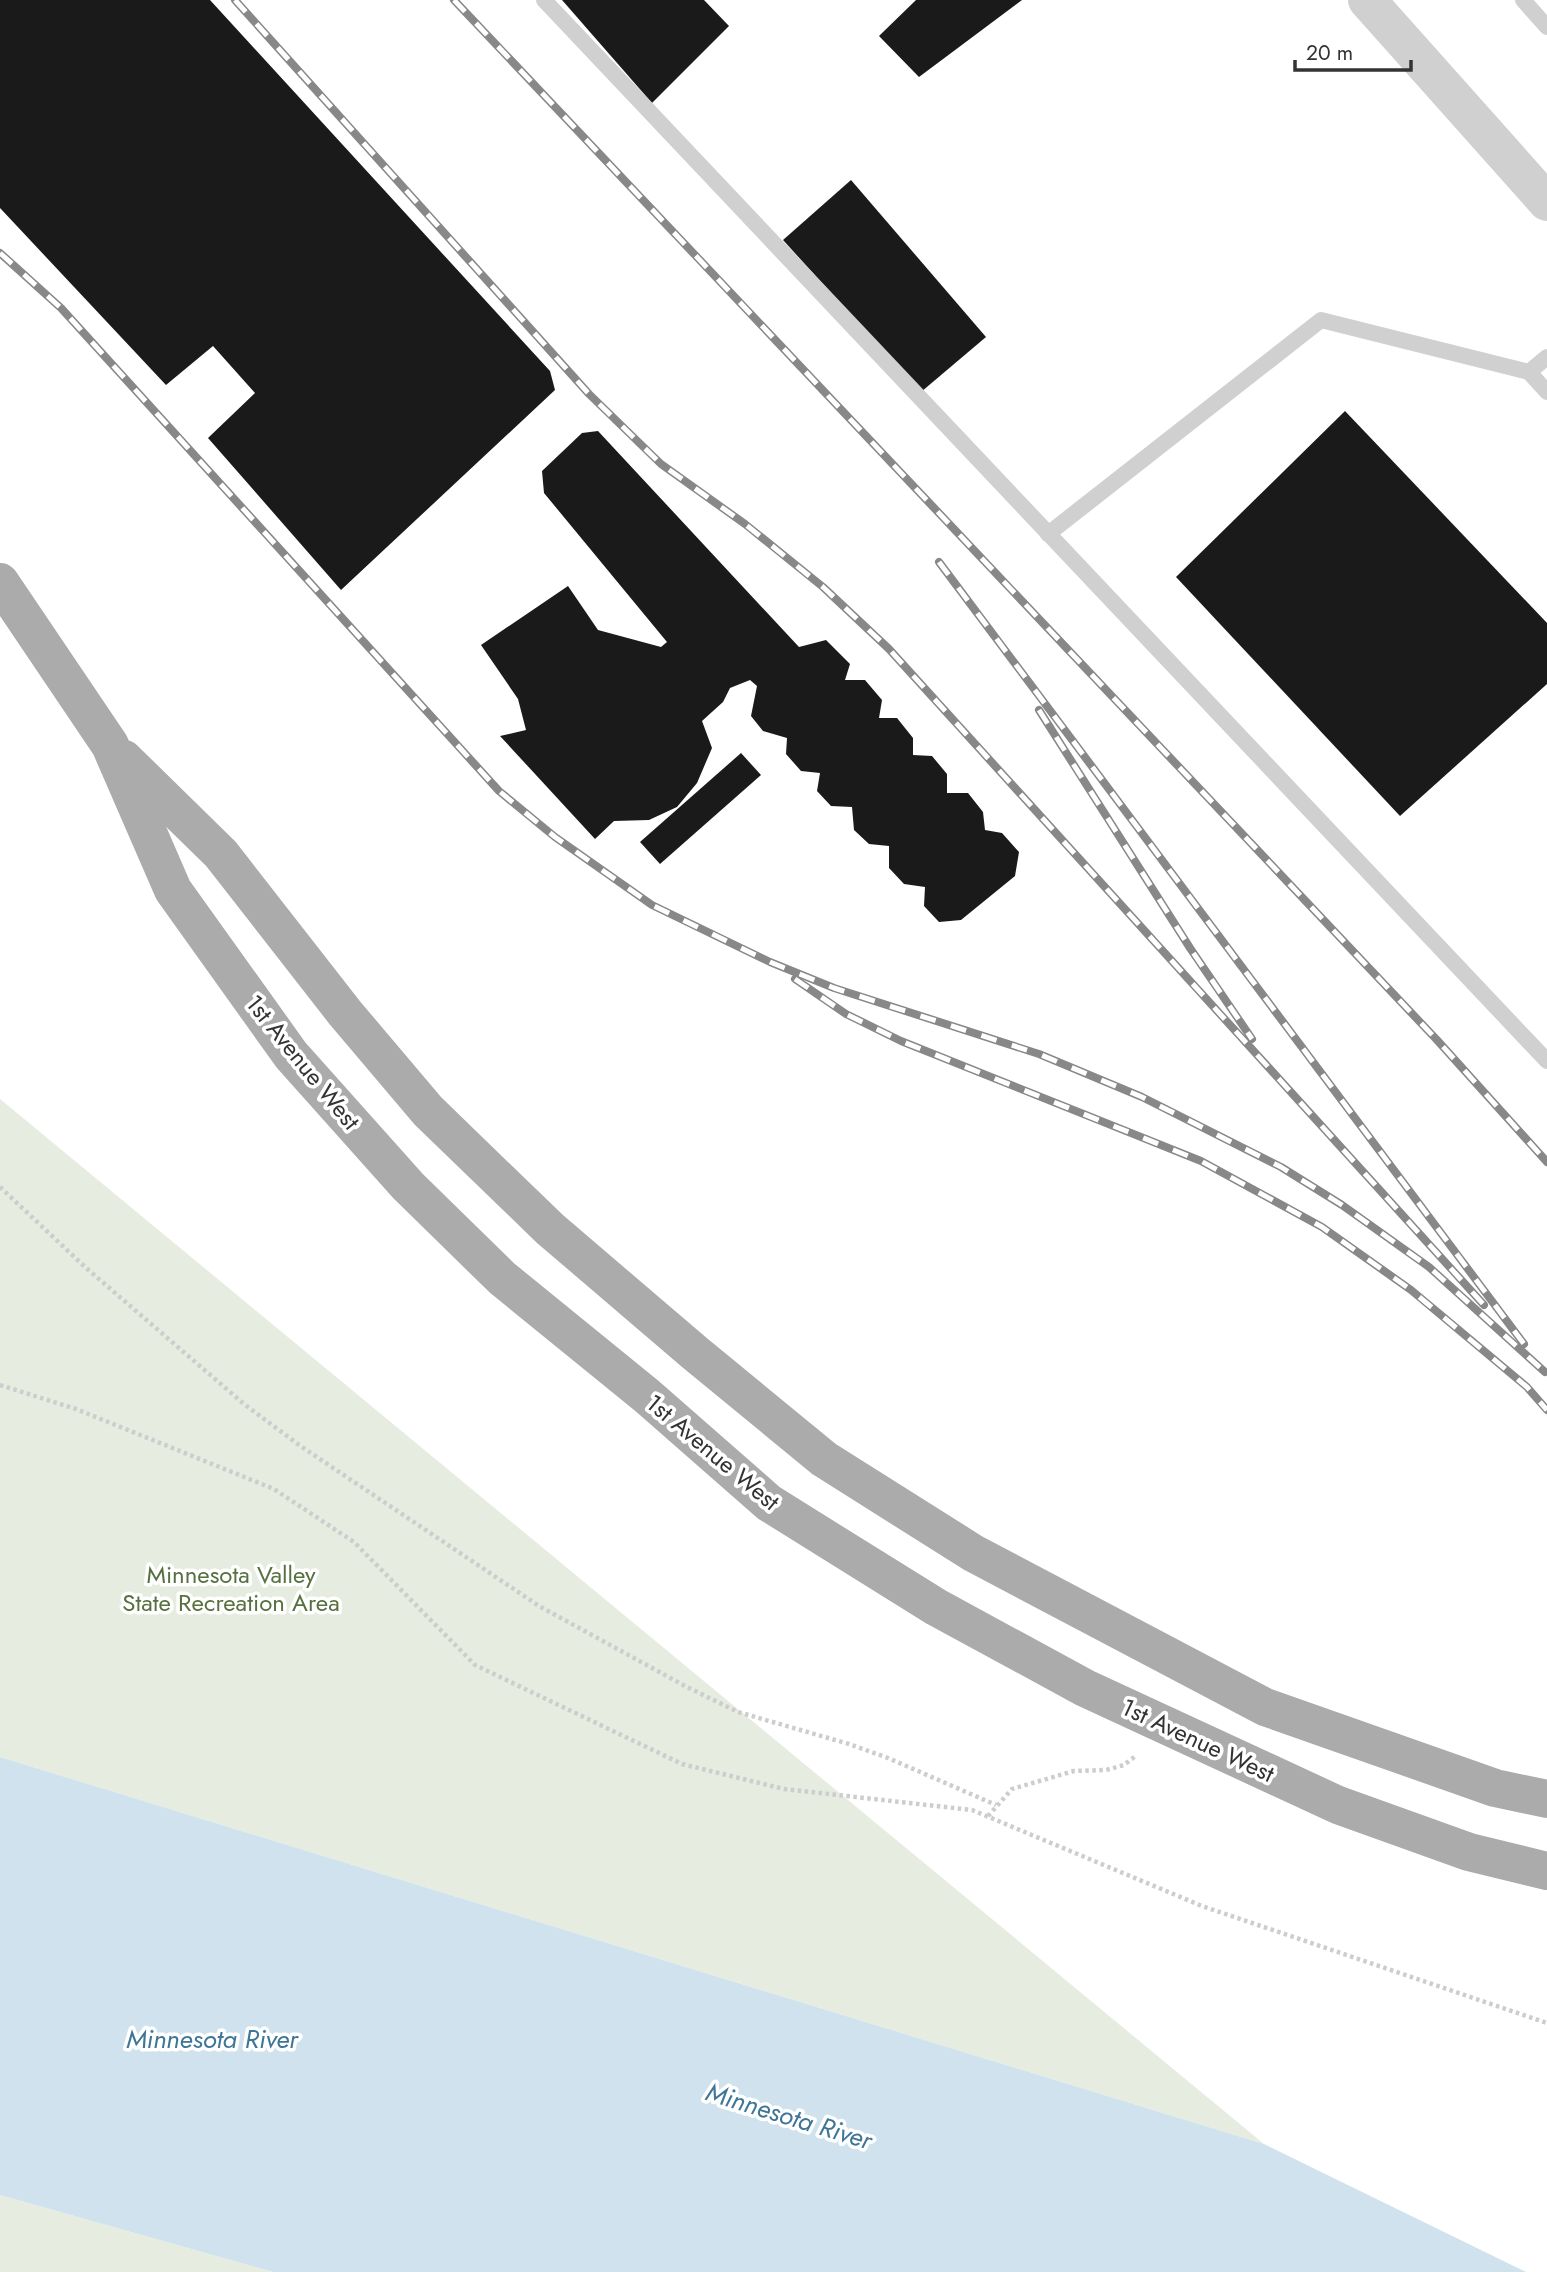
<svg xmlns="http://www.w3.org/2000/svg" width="1547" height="2272" font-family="Jost,sans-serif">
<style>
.green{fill:#e6ecdf}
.water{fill:#cfe2ee}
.building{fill:#1a1a1a}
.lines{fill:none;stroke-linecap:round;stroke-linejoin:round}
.path{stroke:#cdcdcd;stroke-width:4.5;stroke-dasharray:3.5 3.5;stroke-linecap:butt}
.service{stroke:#d0d0d0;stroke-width:16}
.tertiary{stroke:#d0d0d0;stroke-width:38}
.primary{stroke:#ababab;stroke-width:38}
.rail-casing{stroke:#888;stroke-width:8}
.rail{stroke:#fff;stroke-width:5;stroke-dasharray:16;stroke-linecap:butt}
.labels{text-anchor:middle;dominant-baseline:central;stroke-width:7;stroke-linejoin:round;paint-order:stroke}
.street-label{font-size:24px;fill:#333;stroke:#fff}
.park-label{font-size:24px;fill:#56703f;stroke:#fff}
.water-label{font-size:26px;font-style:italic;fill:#3f7597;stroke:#fff}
</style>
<rect width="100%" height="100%" fill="#fff"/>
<g class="green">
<path d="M0,1099l1264,1045 -1264,-387z"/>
<path d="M0,2195l273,77h-273z"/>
</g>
<path class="water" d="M0,1757l1264,387 262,128h-1253l-273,-77z"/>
<g class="building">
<path d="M0,0h210l340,371 5,19 -214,200 -133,-152 47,-45 -42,-47 -47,39 -166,-177z"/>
<path d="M562,0h142l25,26 -77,77z"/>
<path d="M916,0h106l-103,77 -40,-41z"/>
<path d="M851,180l135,157 -65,55 -138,-152z"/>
<path d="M1345,411l202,212v61l-147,132 -224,-239z"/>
<path d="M598,431l201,216 27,-7 24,24 -5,16h20l17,20 -3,18h18l16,20v17l19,1 15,18v19h21l15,19 2,18 17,3 17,19 -4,24 -54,44 -22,2 -15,-16 1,-19 -21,-3 -15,-16v-22l-20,-2 -15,-14 -2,-23 -21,-1 -14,-15 3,-18 -19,-2 -15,-17 1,-16 -24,-7 -12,-15 6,-30 -7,-6 -20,8 -7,14 -21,19 10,27 -15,35 -20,24 -28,13 -35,1 -19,18 -95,-103 26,-6 -8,-31 -37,-54 87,-59 30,44 63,17 6,-5 -123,-149 -2,-22 40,-38z"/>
<path d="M741,753l20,22 -101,89 -20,-22z"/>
</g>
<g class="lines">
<g class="path">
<path d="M0,1187l85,80 159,137 55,41 240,161 146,80 53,26 111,32 39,14 108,47"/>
<path d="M0,1385l76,24 198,80 80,53 121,123 207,99 102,25 188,21 230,96 345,117"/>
<path d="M988,1816l24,-27 62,-18 32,-1 18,-5 13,-10"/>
</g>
<g class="service">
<path d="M544,0l1003,1061"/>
<path d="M1523,0l24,27"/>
<path d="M1547,357l-18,15 18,20"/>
<path d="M1048,534l273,-214 208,52"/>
</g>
<path class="tertiary" d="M1367,0l180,202"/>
<g class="primary">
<path d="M0,582l110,163 63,145 118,165 117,131 94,92 145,118 122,107 167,104 149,81 253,117 131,47 78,19"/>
<path d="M124,759l97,95 124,159 83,98 122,118 145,124 129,106 149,94 292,154 230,81 52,11"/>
</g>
<g class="rail-casing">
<g id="rail">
<path d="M235,0l354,394 72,70 84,60 78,63 66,62 595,656"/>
<path d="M454,0l983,1040 110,122"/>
<path d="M0,253l61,55 438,483 56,46 97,68 118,57 64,26 205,66 103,43 139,70 61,38 87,62 116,105"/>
<path d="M939,562l585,782"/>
<path d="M1039,710l151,238 62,91"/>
<path d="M795,979l51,35 55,27 300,120 121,66 89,63 116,97 20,23"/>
</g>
</g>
<use href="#rail" class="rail"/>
</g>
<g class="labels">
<g class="street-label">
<text transform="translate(303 1062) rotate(51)">1st Avenue West</text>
<text transform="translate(713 1452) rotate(40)">1st Avenue West</text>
<text transform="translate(1198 1740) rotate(25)">1st Avenue West</text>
</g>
<g class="park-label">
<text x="231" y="1574">Minnesota Valley<tspan x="231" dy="28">State Recreation Area</tspan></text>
</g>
<g class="water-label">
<text x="212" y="2039">Minnesota River</text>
<text transform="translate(789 2116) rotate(17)">Minnesota River</text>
</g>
</g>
<path d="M1295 60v10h116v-10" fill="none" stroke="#333333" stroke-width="3.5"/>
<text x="1306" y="60" font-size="21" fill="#333333" stroke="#ffffff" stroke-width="5" paint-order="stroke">20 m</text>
</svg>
